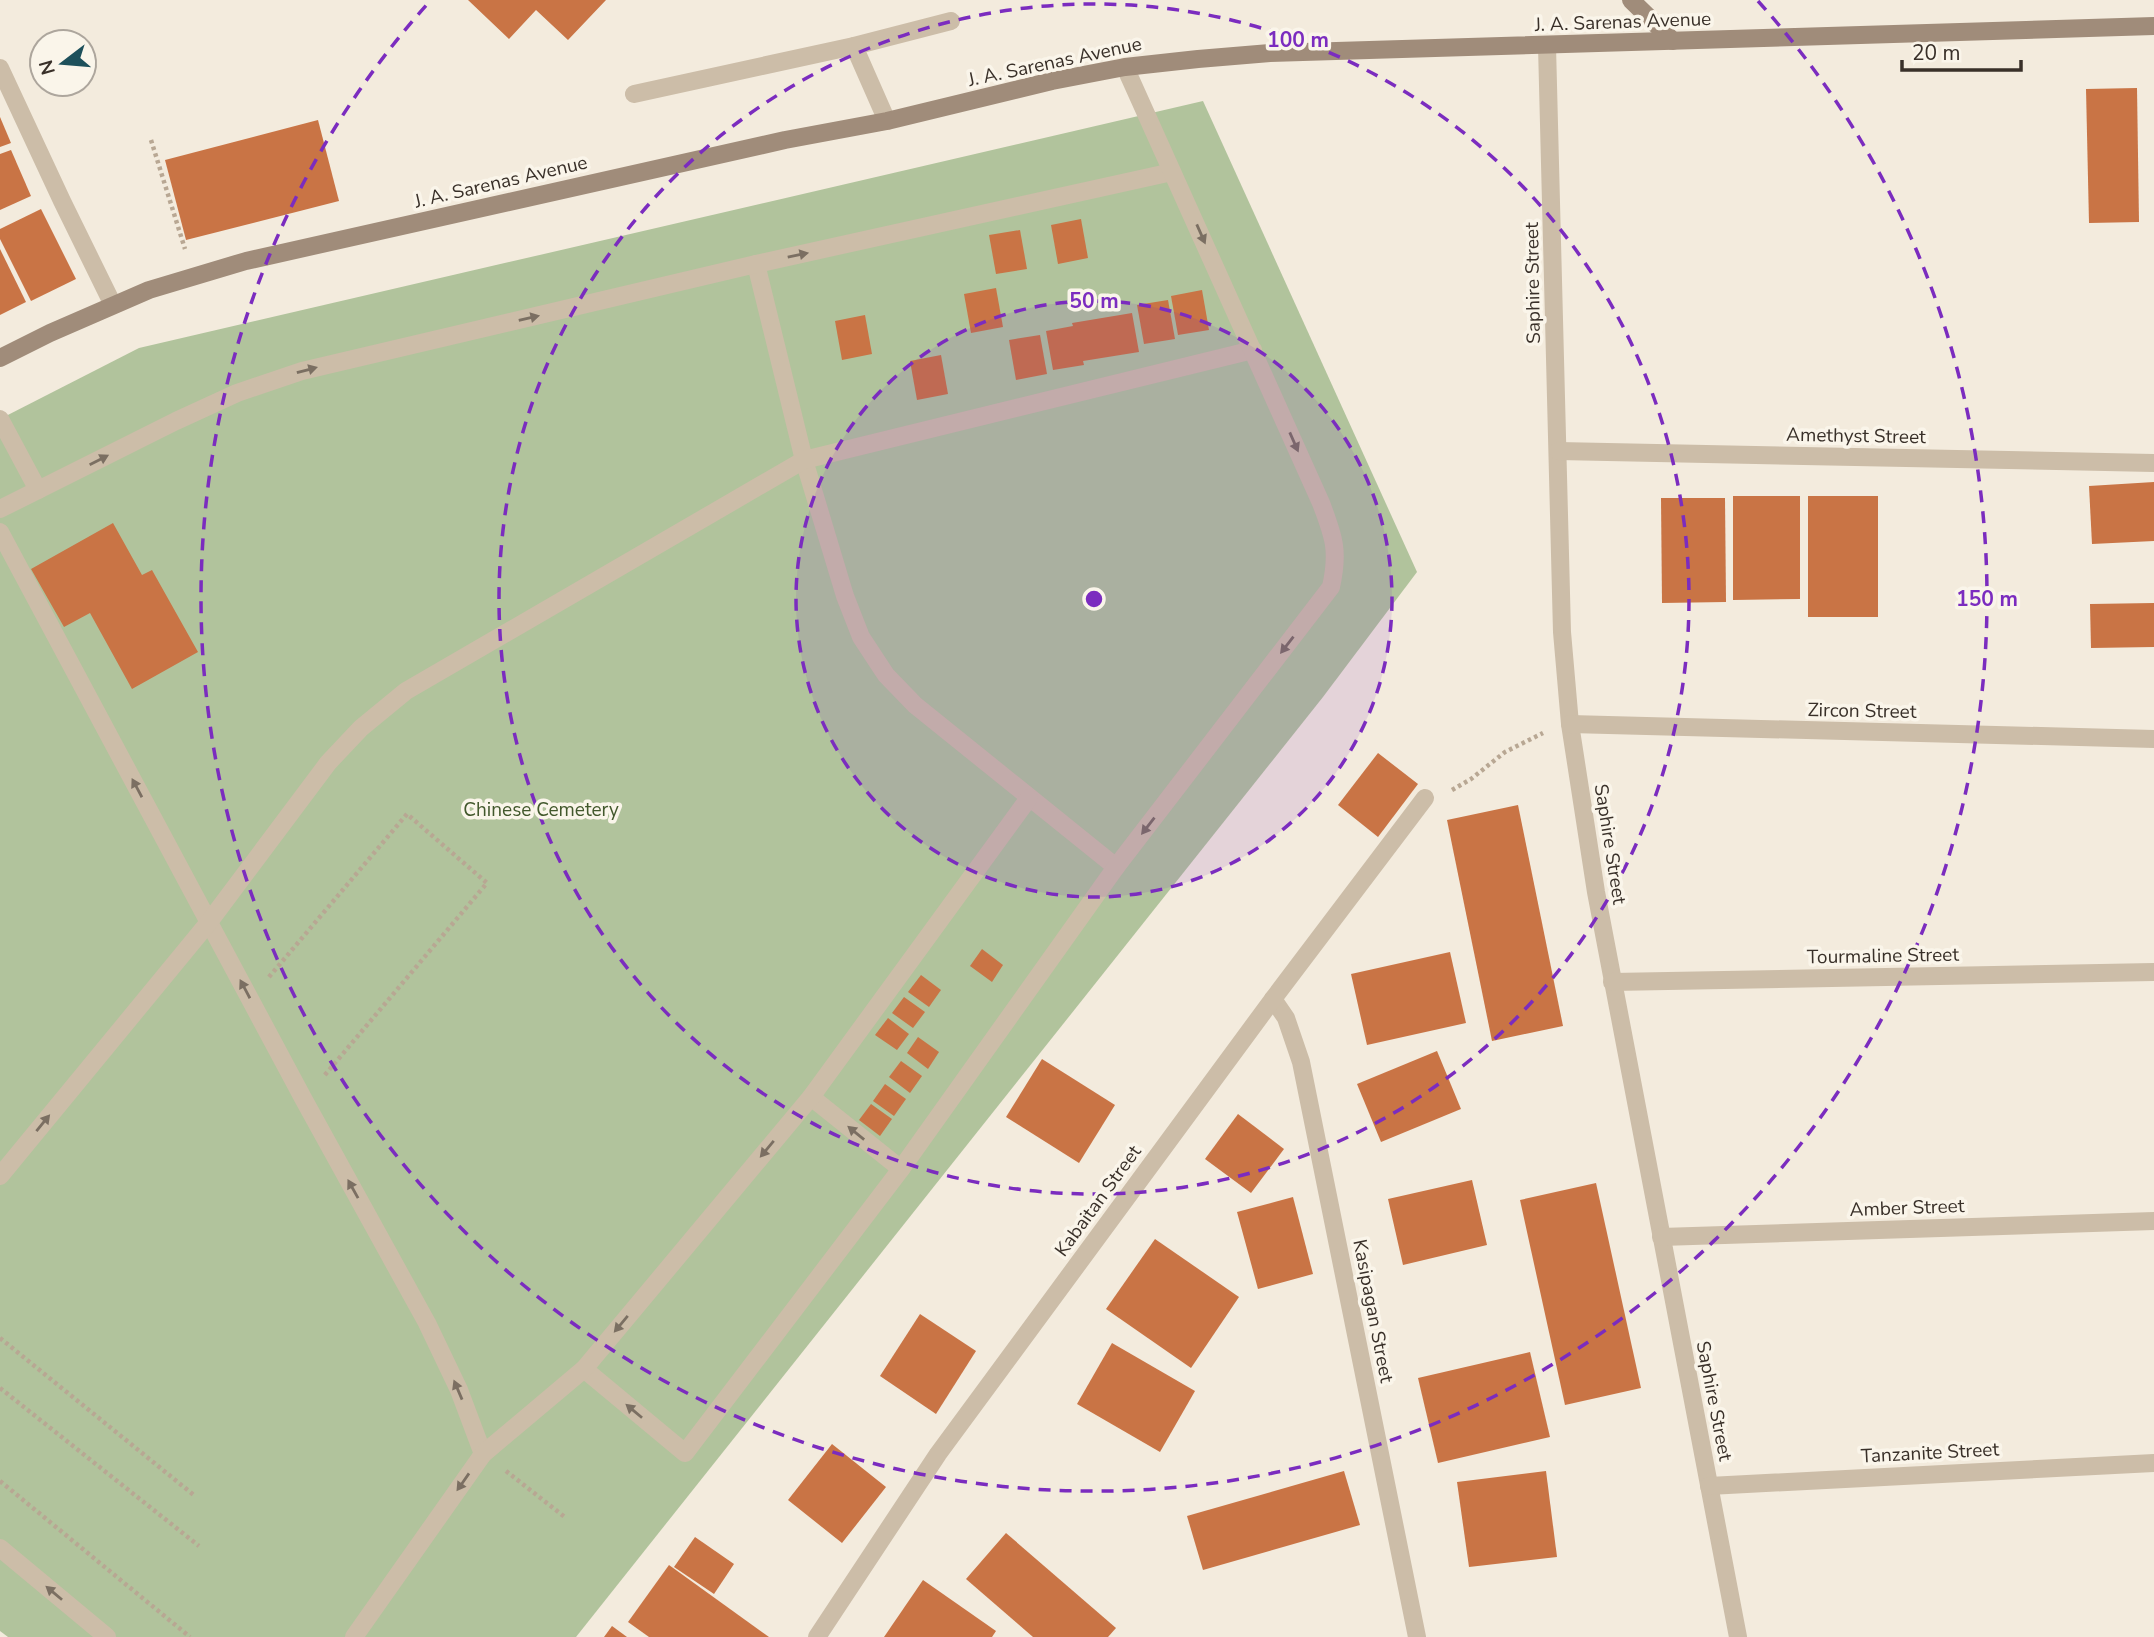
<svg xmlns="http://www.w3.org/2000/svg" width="2154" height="1637" font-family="'Nunito Sans',sans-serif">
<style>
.green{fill:#b1c39c}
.building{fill:#c97445}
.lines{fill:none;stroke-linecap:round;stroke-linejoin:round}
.path{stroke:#b8a793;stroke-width:4.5;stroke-dasharray:3.5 3.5;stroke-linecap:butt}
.service{stroke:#ccbda8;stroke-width:18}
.minor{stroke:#ccbda8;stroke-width:18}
.secondary{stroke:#a08c7a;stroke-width:18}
.oneway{fill:#7b6f62}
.ring{fill:none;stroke:#7b2cbf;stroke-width:3.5;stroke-dasharray:12 9}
.labels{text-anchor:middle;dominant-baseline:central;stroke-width:7;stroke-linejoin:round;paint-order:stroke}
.street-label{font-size:19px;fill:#393029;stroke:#faf5ea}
.park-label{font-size:19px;fill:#42582c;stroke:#faf5ea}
.centre{fill:#7b2cbf;stroke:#faf5ea;stroke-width:3.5}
.ring-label{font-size:21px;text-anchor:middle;font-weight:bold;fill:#7b2cbf;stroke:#faf5ea;stroke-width:7;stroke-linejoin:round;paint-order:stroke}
</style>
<rect width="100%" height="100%" fill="#f3ebdd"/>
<path class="green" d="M1203,101l214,471 -94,125 -747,940h-568l-8,-6v-1212l139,-71z"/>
<g class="building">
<path d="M468,0h138l-38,40 -32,-30 -27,29z"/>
<path d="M2137,88l2,134 -50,1 -3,-134z"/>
<path d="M0,117l11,26 -11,4z"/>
<path d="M318,120l21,81 -153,39 -21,-80z"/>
<path d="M11,150l20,46 -31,14v-56z"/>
<path d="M41,209l35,70 -45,22 -31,-62v-10z"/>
<path d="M1081,219l7,39 -30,6 -7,-39z"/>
<path d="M1020,230l7,39 -31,5 -7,-39z"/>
<path d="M0,249l26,53 -26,13z"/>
<path d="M996,288l7,39 -32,6 -7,-39z"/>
<path d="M1202,290l7,40 -31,5 -7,-39z"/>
<path d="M1168,300l7,39 -31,5 -7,-39z"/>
<path d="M1132,313l7,39 -56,9 1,4 -31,5 -7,-39 27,-5 -1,-3z"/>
<path d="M865,315l7,39 -30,6 -7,-39z"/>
<path d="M1040,335l7,39 -31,6 -7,-40z"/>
<path d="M941,355l7,39 -31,6 -7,-39z"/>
<path d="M2154,482v59l-62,3 -3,-58z"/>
<path d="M1733,496h67v103l-67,1z"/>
<rect x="1808" y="496" width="70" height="121"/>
<path d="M1661,498h64l1,104 -64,1z"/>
<path d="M113,523l29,52 10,-5 46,82 -66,37 -42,-76 -26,14 -33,-58z"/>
<path d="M2154,603v44l-63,1 -1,-44z"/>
<path d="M1378,753l40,31 -40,53 -40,-32z"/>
<path d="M1518,805l45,221 -71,15 -45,-221z"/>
<path d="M982,949l21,16 -11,17 -22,-16z"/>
<path d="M1450,952l16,71 -99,22 -16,-71z"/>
<path d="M921,975l20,15 -12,17 -21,-15z"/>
<path d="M904,997l21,15 -12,16 -21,-15z"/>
<path d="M888,1018l21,16 -12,16 -22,-15z"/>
<path d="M918,1037l21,15 -11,17 -21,-16z"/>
<path d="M1437,1051l24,58 -80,33 -24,-58z"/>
<path d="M1042,1059l73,46 -36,58 -73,-46z"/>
<path d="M901,1061l21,15 -12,17 -21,-16z"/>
<path d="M885,1084l21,15 -12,17 -21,-15z"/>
<path d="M871,1104l21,15 -12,17 -21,-16z"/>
<path d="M1238,1114l46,35 -33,44 -46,-34z"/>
<path d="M1472,1180l15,65 -84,20 -15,-66z"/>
<path d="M1596,1183l45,205 -76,17 -45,-205z"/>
<path d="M1293,1197l20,77 -55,15 -21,-77z"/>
<path d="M1155,1239l84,58 -48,71 -85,-59z"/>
<path d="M920,1314l56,37 -40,63 -56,-38z"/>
<path d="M1112,1343l83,48 -35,61 -83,-48z"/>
<path d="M1530,1352l20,85 -112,26 -20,-85z"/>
<path d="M832,1444l54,43 -44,56 -54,-43z"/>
<path d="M1344,1471l16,54 -157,45 -16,-54z"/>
<path d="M1546,1471l11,86 -88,10 -12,-85z"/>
<path d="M1006,1533l110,95 -8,9h-75l-67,-58z"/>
<path d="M695,1537l39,27 -20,30 -40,-27z"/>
<path d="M669,1565l100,72h-120l-21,-15z"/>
<path d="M923,1580l73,51 -4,6h-108z"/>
<path d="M612,1626l15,11h-23z"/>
</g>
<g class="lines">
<g class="path">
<path d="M151,140l34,109"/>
<path d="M1452,790l19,-11 34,-27 38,-19"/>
<path d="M269,977l138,-163 80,69 -163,193"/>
<path d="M0,1338l195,158"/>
<path d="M0,1388l199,158"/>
<path d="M506,1471l60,47"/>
<path d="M0,1481l190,156"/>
</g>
<g class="service">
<path d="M854,46l97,-25"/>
<path d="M634,94l220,-48 33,75"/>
<path d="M756,264l48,196 41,136 16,41 25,38 29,30 201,162"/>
<path d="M0,419l38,71"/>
<path d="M0,509l176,-88 61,-28 65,-22 454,-107 416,-92"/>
<path d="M0,532l304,568 123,223 32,67 24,64"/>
<path d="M811,1097l90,72"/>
<path d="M0,1176l209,-254 119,-159 33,-35 45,-37 398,-231 449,-110"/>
<path d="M584,1369l101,84 216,-284 215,-302 215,-280c8,-36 3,-50 -10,-84l-196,-436"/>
<path d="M0,1548l107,89"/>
<path d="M354,1637l129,-183 101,-85 227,-272 218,-299"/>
</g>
<g class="minor">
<path d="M1547,46l15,586 8,92 26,168 142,745"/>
<path d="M0,68l62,133 51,104"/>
<path d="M1558,451l596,12"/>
<path d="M1570,724l584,15"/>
<path d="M1612,982l542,-10"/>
<path d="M1273,999l13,19 15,44 116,575"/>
<path d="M1661,1237l493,-16"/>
<path d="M1709,1486l445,-23"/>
<path d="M817,1637l121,-183 335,-455 152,-201"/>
</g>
<g class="secondary">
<path d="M1631,0l42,41"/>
<path d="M0,358l50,-25 99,-43 97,-29 539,-121 102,-19 165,-40 73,-14 73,-8 72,-6 884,-27"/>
</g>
</g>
<defs><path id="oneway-solid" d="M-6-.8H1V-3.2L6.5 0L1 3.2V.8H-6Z" transform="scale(1.75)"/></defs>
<g class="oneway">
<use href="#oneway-solid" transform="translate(1201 234) rotate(66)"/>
<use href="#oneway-solid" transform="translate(798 255) rotate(-12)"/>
<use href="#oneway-solid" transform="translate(529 318) rotate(-13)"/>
<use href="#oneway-solid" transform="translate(307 370) rotate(-15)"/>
<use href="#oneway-solid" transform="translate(1294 442) rotate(66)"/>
<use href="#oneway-solid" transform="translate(99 460) rotate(-27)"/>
<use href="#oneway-solid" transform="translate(1287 645) rotate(128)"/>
<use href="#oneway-solid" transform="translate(137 788) rotate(-118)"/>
<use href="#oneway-solid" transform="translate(1148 826) rotate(128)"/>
<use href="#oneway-solid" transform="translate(245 989) rotate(-118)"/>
<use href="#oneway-solid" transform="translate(43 1123) rotate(-51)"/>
<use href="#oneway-solid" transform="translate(856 1133) rotate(-141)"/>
<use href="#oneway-solid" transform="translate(767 1149) rotate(130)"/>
<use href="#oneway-solid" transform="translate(353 1189) rotate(-119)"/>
<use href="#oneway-solid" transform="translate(621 1324) rotate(130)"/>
<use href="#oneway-solid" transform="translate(458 1390) rotate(-113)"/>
<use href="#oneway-solid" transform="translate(634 1411) rotate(-140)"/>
<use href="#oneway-solid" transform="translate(463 1482) rotate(125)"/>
<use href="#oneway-solid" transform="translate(54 1593) rotate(-140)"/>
</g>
<circle cx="1094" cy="599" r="298" fill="#7b2cbf" fill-opacity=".12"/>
<g class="ring">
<circle cx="1094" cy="599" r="298"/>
<circle cx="1094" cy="599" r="595"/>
<path d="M1758 1A893 893 0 1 1 430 1"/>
</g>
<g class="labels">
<g class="street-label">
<text transform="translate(1623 22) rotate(-2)">J. A. Sarenas Avenue</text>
<text transform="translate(1055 62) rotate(-12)">J. A. Sarenas Avenue</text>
<text transform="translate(501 182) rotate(-13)">J. A. Sarenas Avenue</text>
<text transform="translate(1533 283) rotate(-91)">Saphire Street</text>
<text transform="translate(1856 436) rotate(1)">Amethyst Street</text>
<text transform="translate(1862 711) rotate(1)">Zircon Street</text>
<text transform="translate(1610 844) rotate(81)">Saphire Street</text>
<text transform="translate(1883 956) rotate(-1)">Tourmaline Street</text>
<text transform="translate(1098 1201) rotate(-54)">Kabaitan Street</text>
<text transform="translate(1907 1208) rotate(-2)">Amber Street</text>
<text transform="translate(1373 1311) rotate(79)">Kasipagan Street</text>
<text transform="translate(1714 1401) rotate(79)">Saphire Street</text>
<text transform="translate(1930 1453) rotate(-3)">Tanzanite Street</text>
</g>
<g class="park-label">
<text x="541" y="810">Chinese Cemetery</text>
</g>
</g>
<circle cx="1094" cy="599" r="10" class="centre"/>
<g class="ring-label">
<text x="1298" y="47">100 m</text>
<text x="1094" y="308">50 m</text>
<text x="1987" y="606">150 m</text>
</g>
<g transform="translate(63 63) rotate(254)"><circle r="33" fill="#faf5ea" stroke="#ada69d" stroke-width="2"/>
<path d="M0-5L12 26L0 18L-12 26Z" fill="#1d505b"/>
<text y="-10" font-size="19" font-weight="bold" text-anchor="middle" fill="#393029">N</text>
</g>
<path d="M1902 60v10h119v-10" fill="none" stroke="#393029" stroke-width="3.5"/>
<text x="1912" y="60" font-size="21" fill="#393029" stroke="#faf5ea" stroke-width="5" paint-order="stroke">20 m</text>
</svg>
